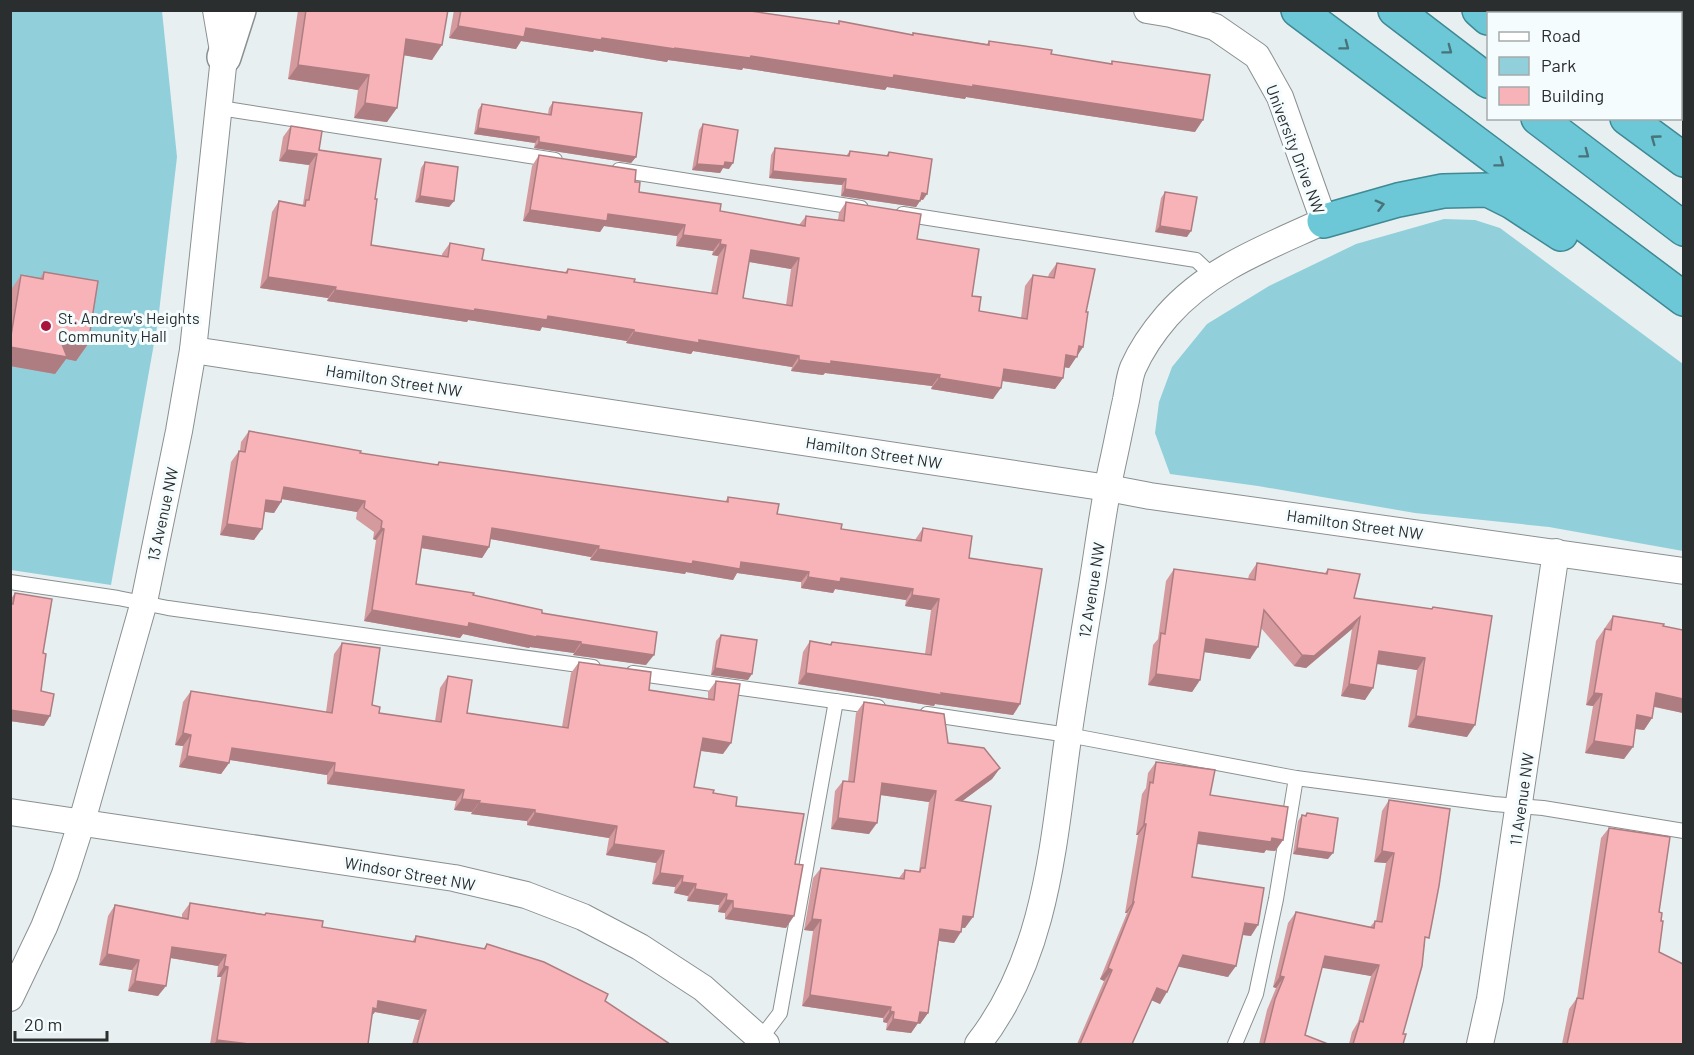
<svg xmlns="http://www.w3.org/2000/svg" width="1694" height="1055" font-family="Barlow,sans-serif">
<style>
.green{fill:#91d0db}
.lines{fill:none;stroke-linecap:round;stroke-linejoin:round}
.service-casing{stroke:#8a9091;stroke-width:16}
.minor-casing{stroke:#8a9091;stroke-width:28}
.tertiary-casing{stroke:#8a9091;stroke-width:36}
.trunk-casing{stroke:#3e8994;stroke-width:36}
.service{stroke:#fff;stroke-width:14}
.minor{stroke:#fff;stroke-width:26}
.tertiary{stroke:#fff;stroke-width:33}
.trunk{stroke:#6cc8d6;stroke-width:33}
.wall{fill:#d49a9e;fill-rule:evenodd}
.shaded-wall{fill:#ad7d81}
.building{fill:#f7b3b8;stroke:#ad7d81;stroke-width:1.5;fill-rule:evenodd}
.oneway{stroke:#48737a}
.poi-dot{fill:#a9133c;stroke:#f5fcfd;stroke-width:2}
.labels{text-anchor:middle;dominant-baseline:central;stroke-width:6;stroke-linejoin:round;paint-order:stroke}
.street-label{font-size:16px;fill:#2b2e2e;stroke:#f5fcfd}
.poi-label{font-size:16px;fill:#2b2e2e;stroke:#f5fcfd;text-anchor:start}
</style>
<rect width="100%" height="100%" fill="#e8eff0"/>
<g class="green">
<path d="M11,11h151l15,146 -19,164 -47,264 -100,-15z"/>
<path d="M1444,219l31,1 25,8 183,136v187l-134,-24 -134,-14 -157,-27 -88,-12 -15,-41 4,-31 13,-35 35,-43 62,-38 87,-42z"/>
</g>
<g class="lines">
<g class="service-casing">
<g id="service">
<path d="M220,108l335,52"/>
<path d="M619,170l242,38"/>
<path d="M903,214l293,46 17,16"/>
<path d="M10,582l108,16 50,10 425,59"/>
<path d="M633,673l245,34"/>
<path d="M927,714l141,21 228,43 198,26 49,4 141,23"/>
<path d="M761,1038l19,-25 56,-312"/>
<path d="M1235,1044l21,-50 20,-95 20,-121"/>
</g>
</g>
<g class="minor-casing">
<g id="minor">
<path d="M1560,10l4,4"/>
<path d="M1680,101l4,3"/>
<path d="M193,350l915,138 42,8 534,75"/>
<path d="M10,812l444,66 72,17 57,22 57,30 63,41 63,56"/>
<path d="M10,998l34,-71 21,-53 17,-53 62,-219 35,-171 14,-81 31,-293 -8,-47"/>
<path d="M978,1044c69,-88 75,-200 90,-306 7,-49 15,-97 23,-146 7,-42 12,-85 21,-126 5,-22 9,-44 14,-66 2,-10 3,-22 7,-32 8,-18 21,-37 34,-52 42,-48 101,-69 157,-95l-44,-124 -23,-41 -42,-29 -44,-13 -24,-4"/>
<path d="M1480,1044l10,-45 66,-447"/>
</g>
</g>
<g class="tertiary-casing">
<path id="tertiary" d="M224,57l15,-47"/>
</g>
<g class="trunk-casing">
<g id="trunk">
<path d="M1298,10l386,289"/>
<path d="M1395,10l93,71"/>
<path d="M1479,10l9,8"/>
<path d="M1538,118l146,111"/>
<path d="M1627,118l57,42"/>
<path d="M1324,221l74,-21 45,-9 45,-1 24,12 49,32"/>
</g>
</g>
<use href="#service" class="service"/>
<use href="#minor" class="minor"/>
<use href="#tertiary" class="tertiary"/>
<use href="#trunk" class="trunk"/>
</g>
<g class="wall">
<path d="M298,10h150l-16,50 -28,-5 -17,67 -33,-4 4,-28 -70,-11z"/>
<path d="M454,10h290l93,14 2,-3 73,14 1,-2 74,11 2,-3 62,13 60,10 1,-3 83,71 -229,-35 -1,2 -78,-12 -2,3 -142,-22 -1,2 -74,-10 -1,2 -73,-12 -1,2 -72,-11 -5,8 -67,-11z"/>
<path d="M1683,19v20l-3,-2v-14z"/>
<path d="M553,102l83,55 -5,6 -97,-15 1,-5 -61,-9 4,-24 4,-6 66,10 1,-6z"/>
<path d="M703,124l26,45 -6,-1 -3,5 -28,-3 7,-40z"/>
<path d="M291,126l84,73 -4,46 71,11v-2l8,-11 32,17 83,12 3,-3 66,13 77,11 7,-37 -6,-1 1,-4 -37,-5 1,-10 -73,-10 -4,6 -77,-11 9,-55 7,-11 96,27 4,10 81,19 79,14 7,-9 32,4 1,-7 7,-11 71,37 55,57 7,15 42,7 4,-32 8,-11 15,2 1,-3 8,-11 29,49 -3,35 -14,21 -5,-1 -1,11 -8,11 -53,-8 -9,18 -62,-10 1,-3 -107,-13 -2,2 -32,-4 1,-4 -99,-16 -2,3 -65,-11 1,-2 -85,-14 -2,4 -72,-11 -1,2 -140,-21 1,-3 -68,-10 12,-76 7,-11 23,4 1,-1 6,-39 -30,-4 4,-24zM749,262l42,7 -5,36 -43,-7z"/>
<path d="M775,148l71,8 4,-5 36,5 3,-4 34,48 -2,-1 -5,8 -75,-11 1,-11 -73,-7 2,-23z"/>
<path d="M425,162l29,39 -5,6 -34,-5 6,-34z"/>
<path d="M1165,192l22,45 -32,-5 6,-34z"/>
<path d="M44,272l44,72 -12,17 -10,-2 -11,15 -45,-8v-75l11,-16 19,3z"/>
<path d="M249,431l111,22 77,12 2,-3 286,40 3,-5 49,17 64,15 74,11 8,-12 46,30 51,146 -7,11 -78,-11 -1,2 -136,-22 5,-32 7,-11 20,3 2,-2 93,12 6,-44 -26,-4 1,-6 -71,-11 -2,4 -32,-5v-6l-64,-9 -4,7 -47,-8 -1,2 -95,-14 1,-3 -101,-18 -1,8 -7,11 -61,-10 -5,36 57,11 69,18 104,52 -73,-10 1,-2 -44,-6 -1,1 -66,-14 -3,4 -96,-17 12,-81 -3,-1 1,-7 -18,-13 1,-7 -75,-13 -1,3 -7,11 -9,-1 -11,28 -34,-5 11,-73 8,-11h1l1,-9z"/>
<path d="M1257,563l68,10 3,-4 26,29 77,11 2,-2 34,130 -59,-10 9,-57 -40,-6 -12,36 -24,-4 11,-67 -46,39 -12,-2 -33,-38 -11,31 -46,-7 -4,28 -8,12 -44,-7 5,-40 5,-6 8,-58 8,-12 74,10 1,-4z"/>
<path d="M15,593l28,60 -2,38 3,35 -34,-5v-121z"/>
<path d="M1613,616l70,14v83l-29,-6 -2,11 -8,12 -9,-1 -11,30 -39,-6 8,-47 -7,-1 10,-64z"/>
<path d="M721,635l27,45 -37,-5 5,-34z"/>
<path d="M342,643l30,62 7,8 56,8 5,-33 8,-12 19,37 95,14 9,-54 8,-11 70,28 59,9v-7l8,-11 7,73 -22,-3 -7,36 19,6 23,13 59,58 -9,64 -61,-9v-6l-7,-1 1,-7 -32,-4 1,-5 -14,-3 1,-6 -23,-3 4,-21 -50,-8 3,-17 -82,-13v-4l-56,-7 1,-2 -18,-2 2,-9 -129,-17v-9l-97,-15 -1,3 -8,11 -42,-7 4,-21 -8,-1 8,-43 8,-11 135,21 8,-58z"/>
<path d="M864,702l136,66 -8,11 -30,22 3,127h-3l-8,15 -15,-2 -11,72 -8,11 -2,-1 -7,10 -25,-3 1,-7 -4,-1v-4l-81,-12 11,-75 -9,-1 9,-52 8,-10 78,10 6,-8 14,1 10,-69 -49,-7 -11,39 -38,-5 4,-38 8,-10h5l8,-68z"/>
<path d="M1156,762l127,78 -8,11 -9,-1 -2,3 -67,-9 -5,33 59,59 -9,-1 -14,42 -50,-11 -18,38 -9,-4 -19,44h-55l27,-63 -4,-2 27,-66h-2l13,-78h-2l6,-41 4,-6 2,-15z"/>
<path d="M1389,800l36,144 -22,90v10h-54l3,-12 6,-10 13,-46 -49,-9 -17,68 23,9h-69l8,-34 9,-22 -3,-1 15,-64 8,-11 74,15 5,-6h1l10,-58 -12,-1 8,-51z"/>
<path d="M1307,813l21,46 -35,-5 5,-33 4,-6h3z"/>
<path d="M1609,828l50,84v40l24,92h-121l7,-35 8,-11 24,-160z"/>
<path d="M190,903l74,11 2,-1 56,14 90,15 4,-6 67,13 4,-5 118,57 65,43h-258l7,-24 -44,-8 -3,3 -4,29h-158l11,-67h-4l1,-11 -48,-8 -12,38 -30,-5 4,-21 -33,-5 9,-49 7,-11 67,13v-4z"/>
</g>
<g class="shaded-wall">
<path d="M458,26l68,2 149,20 76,8 222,29 230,35 -8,12 -229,-35 -1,2 -78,-12 -2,3 -142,-22 -1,2 -74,-10 -1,2 -73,-12 -1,2 -72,-11 -5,8 -67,-11z"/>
<path d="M406,39l36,6 -10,15 -36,-6z"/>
<path d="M298,65l71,10 -11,15 -70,-11z"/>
<path d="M365,103l32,5 -10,14 -33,-4z"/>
<path d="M478,128l61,9 -4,6 -61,-9z"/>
<path d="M539,142l97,15 -5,6 -97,-15z"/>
<path d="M287,150l30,4 -8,11 -30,-4z"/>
<path d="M725,162l8,1 -4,6 -6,-1 -3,5 -28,-3 5,-6z"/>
<path d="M773,171l73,8 -4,6 -73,-7z"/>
<path d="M845,189l75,12 -4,6 -75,-11z"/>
<path d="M922,193l5,1 -4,6 -6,-1z"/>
<path d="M420,196l34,5 -5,6 -34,-5z"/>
<path d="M530,210l78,4 77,11 -8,11 -73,-10 -4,6 -77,-11z"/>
<path d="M1160,226l31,5 -4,6 -32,-5z"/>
<path d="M683,235l38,5 -8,11 -37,-5z"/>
<path d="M720,244l6,1 -8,11 -6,-1z"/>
<path d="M751,250l48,8 -8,11 -47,-8z"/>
<path d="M268,277l68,10 -8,11 -68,-10z"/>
<path d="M335,290l140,19 73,7 86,14 -7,11 -85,-14 -2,4 -72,-11 -1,2 -140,-21z"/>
<path d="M634,332l65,8 100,16 -7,11 -99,-16 -2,3 -65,-11z"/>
<path d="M60,339l28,5 -12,17 -10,-2 -11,15 -45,-8v-19z"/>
<path d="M1079,346l4,1 -14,21 -11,-2 8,-11z"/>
<path d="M799,360l32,1 109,14 -8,11 -107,-13 -2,2 -32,-4z"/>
<path d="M1004,369l59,9 -8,11 -59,-9z"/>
<path d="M939,378l62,10 -8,11 -62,-10z"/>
<path d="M284,487l81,14 -8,11 -81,-14z"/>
<path d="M266,500l15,2 -7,11 -15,-2z"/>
<path d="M227,524l35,5 -8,11 -34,-5z"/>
<path d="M381,528l3,1 -8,11 -3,-1z"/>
<path d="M492,528l107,18 -8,11 -106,-19z"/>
<path d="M423,536l66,11 -7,11 -67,-11z"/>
<path d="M598,549l143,13 68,10 -8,10 -64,-9 -4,7 -47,-8 -1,2 -95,-14z"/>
<path d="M808,577l33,1 72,11 -7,11 -71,-11 -2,4 -32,-5z"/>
<path d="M912,595l27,4 -8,11 -26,-4z"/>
<path d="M372,610l97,13 68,13 44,6 -7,11 -44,-6 -1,1 -66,-14 -3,4 -96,-17z"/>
<path d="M1360,617l-8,12 -46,39 -12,-2 8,-11z"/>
<path d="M1206,639l52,8 -8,12 -53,-8z"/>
<path d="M581,644l73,11 -8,10 -73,-10z"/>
<path d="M1379,651l46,7 -8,12 -46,-7z"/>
<path d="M715,668l37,6 -4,6 -37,-5z"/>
<path d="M806,673l214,31 -7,11 -78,-11 -1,2 -136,-22z"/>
<path d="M1156,674l44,6 -8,12 -44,-7z"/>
<path d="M1349,684l24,4 -8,12 -24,-4z"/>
<path d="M1594,693l8,1 -9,12 -7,-1z"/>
<path d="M1656,693l27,6v14l-36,-8z"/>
<path d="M10,710l40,6 -6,10 -34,-5z"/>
<path d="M1637,715l15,3 -8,12 -15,-2z"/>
<path d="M1416,716l59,9 -8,12 -59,-10z"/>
<path d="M183,733l8,2 -8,11 -8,-1z"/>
<path d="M703,738l28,5 -8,11 -28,-4z"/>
<path d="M1594,741l39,6 -9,12 -39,-6z"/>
<path d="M232,748l103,15 -8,12 -103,-16z"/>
<path d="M187,756l42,7 -8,11 -42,-7z"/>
<path d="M1000,768l-8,11 -43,32 7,-11z"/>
<path d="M334,772l130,18 -8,11 -129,-17z"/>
<path d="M882,783l54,8 -7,11 -55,-8z"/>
<path d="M462,799l18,2 -8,11 -18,-2z"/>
<path d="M479,803l56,7 -8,11 -56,-7z"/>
<path d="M535,813l82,13 -8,12 -82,-13z"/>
<path d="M838,818l39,5 -8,11 -38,-5z"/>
<path d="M1144,824h2l-8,11h-2z"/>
<path d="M1199,832l73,6 11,2 -8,11 -9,-1 -2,3 -73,-10z"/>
<path d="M614,844l50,7 -8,12 -50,-8z"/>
<path d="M1297,848l36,5 -5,6 -35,-5z"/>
<path d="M1382,851l12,2 -8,10 -12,-1z"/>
<path d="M660,873l23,3 -8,11 -23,-3z"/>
<path d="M682,882l14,2 -8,12 -14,-3z"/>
<path d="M695,889l32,5 -8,11 -32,-4z"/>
<path d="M726,900l7,1 -8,12 -7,-1z"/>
<path d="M1133,902h1l-7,11h-2z"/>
<path d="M733,908l61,8 -8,12 -61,-9z"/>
<path d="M963,916l10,1 -8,11 -9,-1z"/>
<path d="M812,919l9,1 -8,11 -9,-1z"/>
<path d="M1245,923l13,2 -7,11 -14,-2z"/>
<path d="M940,929l21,3 -7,11 -21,-3z"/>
<path d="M172,947l54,8 -8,11 -53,-9z"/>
<path d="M107,954l32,6 -7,10 -33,-5z"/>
<path d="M1183,955l53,11 -8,11 -53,-11z"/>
<path d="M1325,956l54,9 -8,11 -54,-9z"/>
<path d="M224,966l4,1 -7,10h-4z"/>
<path d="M1108,968l4,2 -8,11 -4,-2z"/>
<path d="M1280,976l4,1 -8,11 -3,-1z"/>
<path d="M135,981l31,5 -8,10 -30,-5z"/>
<path d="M1157,988l10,4 -7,12 -11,-5z"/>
<path d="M810,995l81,12 -8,11 -81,-12z"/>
<path d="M378,1001l48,9 -7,10 -44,-8 -6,7h-3z"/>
<path d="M890,1011l4,1 -7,11 -4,-1z"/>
<path d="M920,1012l8,1 -8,11 -2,-1 -7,10 -25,-3 7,-11z"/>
<path d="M217,1040l32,4h-35z"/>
</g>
<g class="building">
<path d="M306,10h142l-6,35 -36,-6 -9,69 -32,-5 4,-28 -71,-10z"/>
<path d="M461,10h283l95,14v-3l74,14v-2l76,12v-4l63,9 -1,4 61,10v-3l98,14 -7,45 -230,-35v2l-79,-12 -1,3 -142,-22 -1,2 -75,-10v1l-73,-11 -1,2 -75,-12 -2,9 -66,-11z"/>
<path d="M553,102l89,11 -6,44 -97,-15v-5l-61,-9 4,-24 69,11z"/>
<path d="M703,124l35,6 -5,33 -8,-1 -1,4 -27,-2z"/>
<path d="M291,126l31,5 -3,19 62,9 -6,40h2l-6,46 77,12 2,-14 34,6 -2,11 85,13 1,-4 67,10 -1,3 83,12 9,-49 -6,-1 1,-4 -38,-5 2,-10 -77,-11 -1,7 -77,-11 9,-55 97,15 -1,12h5l-1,10 82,12 -1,7 85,15 1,-10 38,5 2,-19 75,12 -4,25 62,10 -7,47 9,1 -2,14 48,8 6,-44 21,3 3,-15 38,6 -9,43h2l-5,35 -4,-1 -2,11 -11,-2 -3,23 -59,-9 -3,19 -62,-10 1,-3 -109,-14v3l-32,-4v-4l-100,-16v3l-65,-11v-2l-86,-14 -1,4 -72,-11 -1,2 -139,-21 1,-3 -68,-10 11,-76 26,5 1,-6h3l8,-46 -30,-4zM751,250l48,8 -7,48 -49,-8z"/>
<path d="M775,148l74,8 1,-5 38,5 1,-4 43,7 -5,35 -5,-1 -2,8 -75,-12 1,-10 -73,-8z"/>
<path d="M425,162l33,5 -4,34 -34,-5z"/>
<path d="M1165,192l32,5 -6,34 -31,-5z"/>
<path d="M44,272l54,9 -10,63 -28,-5 7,18 -57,-10v-5l11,-67 22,4z"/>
<path d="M249,431l112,20 -1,2 78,12 1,-3 289,40v-5l51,7 -2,10 65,10 -1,5 80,12 2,-13 49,8 -3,22 73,11 -22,135 -79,-11 1,2 -136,-22 4,-32 21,4 1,-3 99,13 8,-56 -27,-4 1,-6 -72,-11 -1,4 -32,-5 1,-5 -68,-10 -1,7 -47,-8 -1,3 -94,-15 1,-3 -107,-18 -3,19 -66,-11 -7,48 58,9 -1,2 69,15v3l115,19 -3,23 -73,-11v-2l-44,-6 -1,1 -67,-14 -1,4 -96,-17 12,-81 -3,-1 1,-7 -18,-13 1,-7 -81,-14 -3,15 -15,-2 -4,29 -35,-5 12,-73 6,1z"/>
<path d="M1257,563l70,11 1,-5 32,5 -6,24 78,11 1,-2 59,9 -17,109 -59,-9 9,-58 -46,-7 -6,37 -24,-4 11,-67 -46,39 -12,-1 -38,-45 -6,37 -52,-8 -6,41 -44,-6 5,-41 4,1 9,-65 81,11z"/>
<path d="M15,593l37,6 -9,54 3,1 -5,37 13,3 -4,22 -40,-6v-107l3,1z"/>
<path d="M1613,616l51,8 -1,2 20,4v69l-27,-6 -4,25 -15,-3 -4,32 -39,-6 8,-47 -8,-1 11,-64 6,1z"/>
<path d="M721,635l36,5 -5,34 -37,-6z"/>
<path d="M342,643l38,5 -8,57 8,2 -1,6 62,9 7,-46 24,4 -5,33 101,15 11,-66 72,10 -2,18 65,10 2,-19 24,3 -9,59 -28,-5 -9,49 20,3 -1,3 24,4 -1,9 68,8 -9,50 8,1 -9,51 -61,-8v-7l-7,-1 1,-6 -32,-5 1,-5 -14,-2 1,-6 -23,-3 4,-22 -50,-7 3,-18 -82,-13v-3l-56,-7 1,-2 -18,-2 2,-9 -130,-18 1,-9 -103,-15 -3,15 -42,-7 4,-21 -8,-2 8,-42 141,22z"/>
<path d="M864,702l80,12 4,29 36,5 16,20 -44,32 35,6 -18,111 -10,-1 -2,16 -21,-3 -12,84 -8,-1 -2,11 -25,-4 1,-7 -4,-1 1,-4 -81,-12 11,-75 -9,-1 9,-51 83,11 1,-9 15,2 1,-4h4l11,-77 -54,-8 -5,40 -39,-5 5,-37 11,1z"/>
<path d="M1156,762l59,8 -5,25 78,12 -5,33 -11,-2 -1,4 -72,-10 -7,45 72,11 -6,37 -13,-2 -9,43 -53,-11 -16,37 -10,-4 -25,56h-52l32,-74 -4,-2 26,-66h-1l13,-78h-2l6,-42 3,1z"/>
<path d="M1389,800l61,9 -11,77 -10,52 -4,-1 -3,29 -19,68h3l-3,10h-50l7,-23 3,1 16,-57 -54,-9 -20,79 23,9h-64l11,-45 9,-22 -4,-1 16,-64 78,16 1,-7 7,1 12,-69 -12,-2z"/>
<path d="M1307,813l31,5 -5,35 -36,-5 5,-33 4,1z"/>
<path d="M1609,828l61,9 -11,75 3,1 -1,8h2l-4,31 24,12v80h-116l10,-46 6,1z"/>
<path d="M190,903l75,12 1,-2 57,8 -1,6 93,15 1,-6 69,13 2,-5 57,18 64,32 -3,7 65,43h-253l9,-34 -48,-9 -1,8 -4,-1 -5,36h-119l-32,-4 11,-73 -4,-1 2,-11 -54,-8 -6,39 -31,-5 4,-21 -32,-6 8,-49 73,14z"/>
</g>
<defs><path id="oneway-chevron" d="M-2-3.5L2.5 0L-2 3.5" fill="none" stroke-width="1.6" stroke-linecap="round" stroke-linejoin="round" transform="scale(1.5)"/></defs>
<g class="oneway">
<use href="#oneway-chevron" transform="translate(1345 46) rotate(37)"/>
<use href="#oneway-chevron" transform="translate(1448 50) rotate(37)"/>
<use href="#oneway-chevron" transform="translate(1655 139) rotate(-144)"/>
<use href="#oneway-chevron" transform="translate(1585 154) rotate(37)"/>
<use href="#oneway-chevron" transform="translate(1500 163) rotate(37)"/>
<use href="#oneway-chevron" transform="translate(1380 205) rotate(-15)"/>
</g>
<circle class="poi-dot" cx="46" cy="326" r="6"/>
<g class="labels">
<g class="street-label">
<text transform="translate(1296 149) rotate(69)">University Drive NW</text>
<text transform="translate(394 380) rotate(9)">Hamilton Street NW</text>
<text transform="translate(874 452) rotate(9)">Hamilton Street NW</text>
<text transform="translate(162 514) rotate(-78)">13 Avenue NW</text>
<text transform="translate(1355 524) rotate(8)">Hamilton Street NW</text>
<text transform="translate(1091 590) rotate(-81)">12 Avenue NW</text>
<text transform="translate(1521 799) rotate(-82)">11 Avenue NW</text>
<text transform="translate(410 873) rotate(10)">Windsor Street NW</text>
</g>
<g class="poi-label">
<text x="58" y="317">St. Andrew's Heights<tspan x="58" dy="18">Community Hall</tspan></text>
</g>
</g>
<rect width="1694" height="1055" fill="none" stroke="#2b2e2e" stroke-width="24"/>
<rect x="1487" y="12" width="195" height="108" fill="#f5fcfd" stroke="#a4aaaa" stroke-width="1.5"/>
<rect x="1499" y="32" width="30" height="9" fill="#ffffff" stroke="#a4aaaa" stroke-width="1.5"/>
<text x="1541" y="42" font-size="18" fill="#2b2e2e">Road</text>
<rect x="1499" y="57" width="30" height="18" fill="#91d0db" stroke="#a4aaaa" stroke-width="1.5"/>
<text x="1541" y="72" font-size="18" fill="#2b2e2e">Park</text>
<rect x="1499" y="87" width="30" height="18" fill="#f7b3b8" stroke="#a4aaaa" stroke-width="1.5"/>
<text x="1541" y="102" font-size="18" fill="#2b2e2e">Building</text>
<path d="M15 1031v9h92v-9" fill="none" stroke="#2b2e2e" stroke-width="3"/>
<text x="24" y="1031" font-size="18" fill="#2b2e2e" stroke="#f5fcfd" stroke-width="4.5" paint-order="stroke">20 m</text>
</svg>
